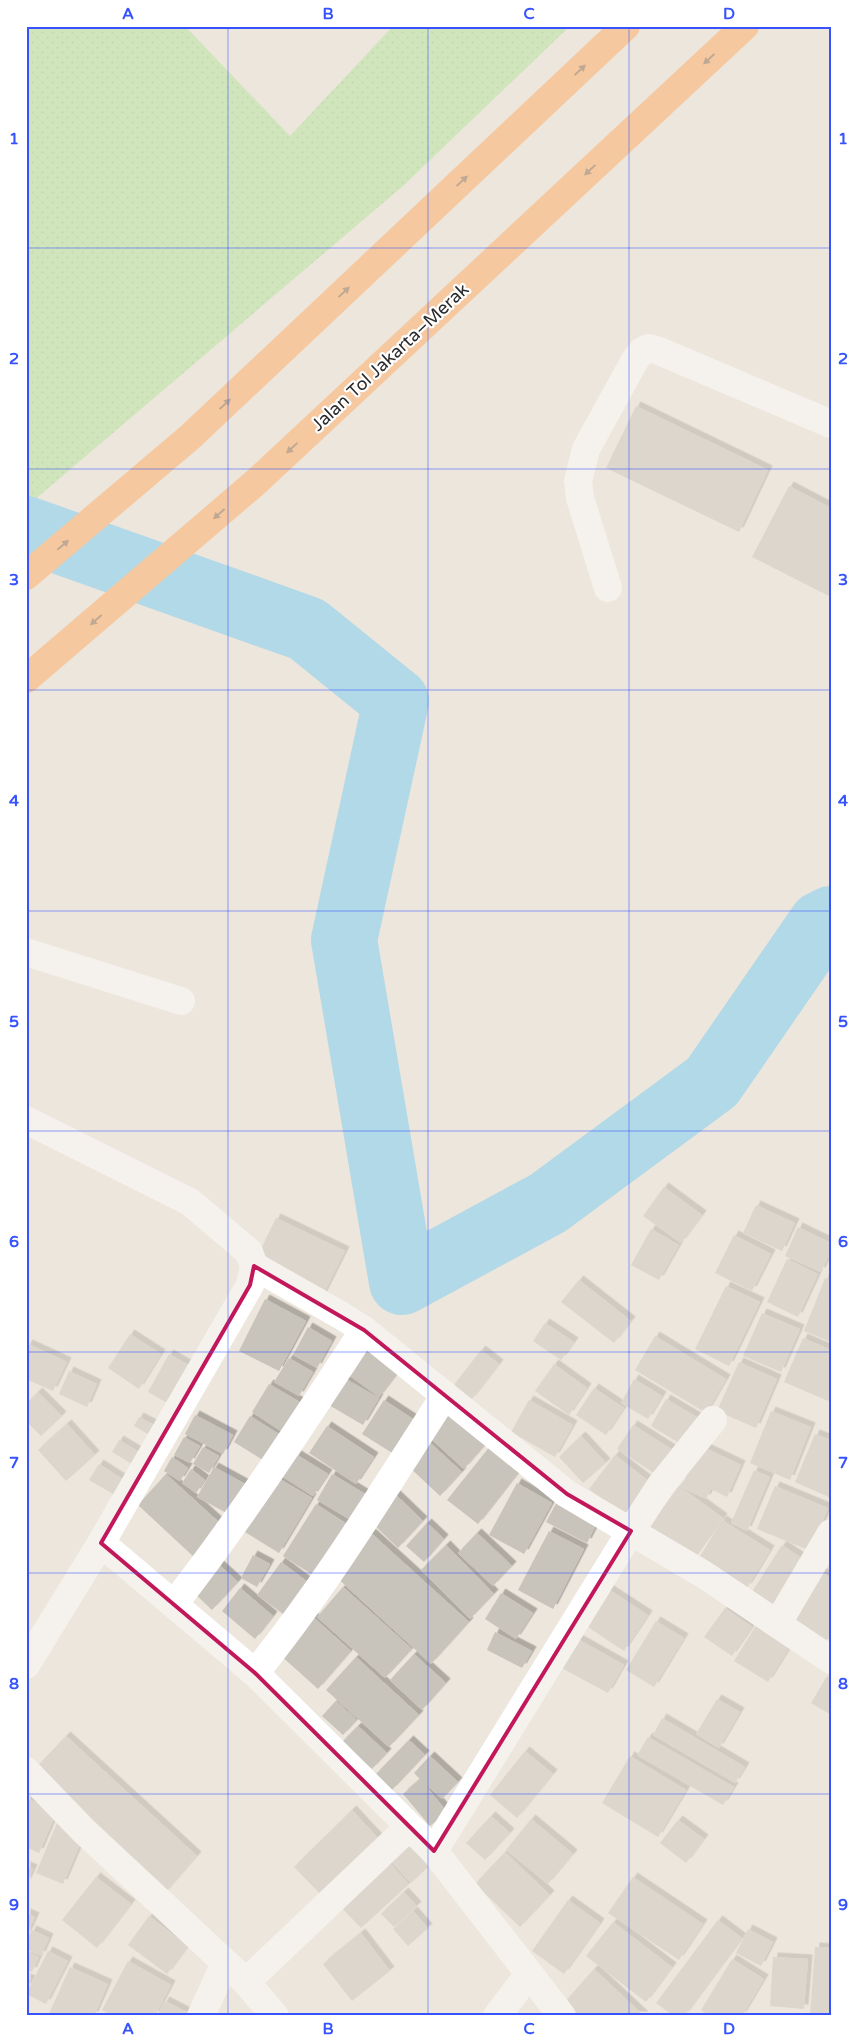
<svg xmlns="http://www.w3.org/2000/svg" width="857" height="2042" font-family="'Varela Round',sans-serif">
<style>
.grass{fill:url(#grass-dots)}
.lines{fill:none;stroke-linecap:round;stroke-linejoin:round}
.river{stroke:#6bc9f3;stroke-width:66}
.building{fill:#c8c3bb;filter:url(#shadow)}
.minor{stroke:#fff;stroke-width:28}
.motorway{stroke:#ffa554;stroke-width:28}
.oneway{fill:#8a613d}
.marked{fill:none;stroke:#c2185b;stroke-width:4;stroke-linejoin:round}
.grid{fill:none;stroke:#3653ff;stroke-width:1;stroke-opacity:0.55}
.labels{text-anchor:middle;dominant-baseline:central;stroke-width:4.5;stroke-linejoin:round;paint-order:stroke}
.street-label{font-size:18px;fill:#2a2a2a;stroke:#fff}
.neatline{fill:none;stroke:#3653ff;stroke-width:2}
.grid-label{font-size:16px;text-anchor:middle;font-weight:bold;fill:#3653ff}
</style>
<defs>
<pattern id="grass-dots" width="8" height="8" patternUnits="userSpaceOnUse" patternTransform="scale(1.25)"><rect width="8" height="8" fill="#aee596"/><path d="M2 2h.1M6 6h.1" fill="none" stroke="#96c581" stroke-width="1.8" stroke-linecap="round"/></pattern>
<filter id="shadow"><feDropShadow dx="4.5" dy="-4.5" stdDeviation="0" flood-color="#0004"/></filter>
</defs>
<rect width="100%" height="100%" fill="#ede6dc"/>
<path class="grass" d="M26,26h159l105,110 103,-110h177l-167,160 -377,321z"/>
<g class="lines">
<path class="river" d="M26,529l281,100 89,72 -52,239 58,342 146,-79 164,-121 109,-158 10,-5"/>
</g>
<g class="building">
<path d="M636,406l132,64 -29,62 -133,-64z"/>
<path d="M789,486l42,22v89l-79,-40z"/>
<path d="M664,1187l38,28 -21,28 -38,-27z"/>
<path d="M756,1205l39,18 -13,28 -39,-18z"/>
<path d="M276,1218l69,33 -23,46 -68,-34z"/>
<path d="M798,1227l33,16v8l-10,21 -36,-16z"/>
<path d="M651,1229l28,16 -20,35 -28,-15z"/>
<path d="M734,1235l37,19 -19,37 -37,-18z"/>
<path d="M787,1259l31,15 -20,43 -31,-15z"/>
<path d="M825,1278l6,3v61l-27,-11z"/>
<path d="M579,1280l52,41 -17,22 -53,-41z"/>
<path d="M726,1286l34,16 -31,64 -34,-17z"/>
<path d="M265,1299l41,22 -27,50 -40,-20z"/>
<path d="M762,1313l38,16 -19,43 -38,-16z"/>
<path d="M545,1323l29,19 -13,18 -28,-19z"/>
<path d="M308,1327l24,14 -15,27 -24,-13z"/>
<path d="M130,1334l31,20 -22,35 -31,-21z"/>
<path d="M655,1336l71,43 -20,34 -71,-43z"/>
<path d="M803,1338l28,12v44l-3,7 -44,-19z"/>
<path d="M28,1344l39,18 -14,29 -27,-12v-31z"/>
<path d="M365,1347l33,25 -19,25 -33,-24z"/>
<path d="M481,1350l18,14 -28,36 -18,-14z"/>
<path d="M169,1354l21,12 -21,38 -21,-12z"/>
<path d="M289,1358l24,14 -14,24 -25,-14z"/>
<path d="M739,1362l38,17 -21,49 -39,-17z"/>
<path d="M554,1364l33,24 -18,27 -34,-24z"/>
<path d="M69,1371l28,13 -10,23 -28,-13z"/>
<path d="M337,1374l42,24 -16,27 -41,-24z"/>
<path d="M634,1379l28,17 -14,23 -27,-16z"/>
<path d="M269,1384l34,20 -19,29 -32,-21z"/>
<path d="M594,1388l30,20 -18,27 -30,-20z"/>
<path d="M38,1392l24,24 -21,20 -15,-15v-17z"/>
<path d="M666,1399l39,23 -16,27 -38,-23z"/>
<path d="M384,1400l35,23 -22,33 -35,-22z"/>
<path d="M529,1400l44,25 -18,32 -44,-25z"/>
<path d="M771,1411l40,16 -21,53 -40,-17z"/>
<path d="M449,1414l35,32 -20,23 -35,-32z"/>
<path d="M195,1415l38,20 -10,19 -38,-20z"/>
<path d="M250,1416l32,20 -16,26 -32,-20z"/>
<path d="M139,1417l19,10 -5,10 -19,-11z"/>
<path d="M67,1424l28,31 -29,26 -28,-31z"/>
<path d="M633,1425l43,27 -16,25 -43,-28z"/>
<path d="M327,1426l47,31 -18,27 -47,-31z"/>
<path d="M815,1434l16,6v58l-36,-16z"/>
<path d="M581,1436l25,27 -23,20 -24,-26z"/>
<path d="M184,1437l16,9 -10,17 -16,-8z"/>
<path d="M119,1440l25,15 -7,12 -25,-15z"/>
<path d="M428,1441l34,31 -22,24 -33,-31z"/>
<path d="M491,1445l30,24 -43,55 -31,-24z"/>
<path d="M701,1446l40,19 -14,32 -16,-8 -5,10 -25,-12z"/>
<path d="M203,1447l16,9 -10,17 -16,-9z"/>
<path d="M297,1455l31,19 -15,22 -30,-19z"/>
<path d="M615,1455l40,31 -26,33 -40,-30z"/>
<path d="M172,1457l16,11 -8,13 -16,-10z"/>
<path d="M99,1464l28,18 -9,15 -29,-17z"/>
<path d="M214,1467l33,18 -17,30 -33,-18z"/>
<path d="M191,1469l14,11 -9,13 -14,-10z"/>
<path d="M754,1470l16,7 -23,54 -16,-8z"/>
<path d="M166,1474l57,52 -28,32 -57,-53z"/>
<path d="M332,1474l38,23 -16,25 -37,-22z"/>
<path d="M273,1475l39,23 -33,55 -39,-24z"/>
<path d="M517,1483l35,20 -28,51 -35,-19z"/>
<path d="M679,1486l44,32 -31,42 -44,-32z"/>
<path d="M775,1486l53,22 -17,43 -54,-22z"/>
<path d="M396,1495l27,26 -25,27 -27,-26z"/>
<path d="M559,1498l40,21 -12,24 -41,-21z"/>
<path d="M316,1504l37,24 -34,51 -36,-23z"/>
<path d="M722,1520l48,30 -23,38 -48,-30z"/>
<path d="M427,1523l17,16 -20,23 -18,-16z"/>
<path d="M549,1531l35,18 -31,60 -35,-19z"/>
<path d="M371,1533l98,89 -38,42 -98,-90z"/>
<path d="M477,1533l35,33 -19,20 -35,-33z"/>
<path d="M446,1545l48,49 -24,25 -49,-49z"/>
<path d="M782,1545l27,18 -34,52 -27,-17z"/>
<path d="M253,1555l17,9 -13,23 -16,-9z"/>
<path d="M281,1562l32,24 -23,33 -33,-24z"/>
<path d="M217,1563l21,19 -26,28 -20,-19z"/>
<path d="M817,1569l14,9v55l-8,11 -39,-25z"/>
<path d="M343,1587l69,62 -27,29 -68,-61z"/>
<path d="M240,1588l33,28 -18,23 -33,-28z"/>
<path d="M608,1589l40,26 -24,36 -39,-26z"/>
<path d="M501,1593l32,20 -17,26 -31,-20z"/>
<path d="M725,1608l27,19 -20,29 -28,-19z"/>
<path d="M313,1617l38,34 -33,38 -39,-35z"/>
<path d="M656,1621l28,17 -30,49 -28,-17z"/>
<path d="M757,1624l34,21 -23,37 -34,-21z"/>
<path d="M495,1632l37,19 -10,17 -35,-18z"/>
<path d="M574,1637l50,28 -16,28 -50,-27z"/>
<path d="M414,1654l32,29 -24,27 -32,-30z"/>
<path d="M356,1657l63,58 -30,32 -63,-57z"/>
<path d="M827,1676l4,2v37l-20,-12z"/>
<path d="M717,1699l23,13 -21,36 -23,-14z"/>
<path d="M336,1701l21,19 -14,15 -21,-19z"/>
<path d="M662,1718l83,49 -10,16 -82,-48z"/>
<path d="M358,1726l29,27 -15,16 -30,-27z"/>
<path d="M66,1736l131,120 -33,38 -132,-122z"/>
<path d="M648,1737l86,50 -11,18 -86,-50z"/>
<path d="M409,1740l16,15 -33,35 -16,-16z"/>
<path d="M525,1751l28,23 -36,44 -27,-23z"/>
<path d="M430,1756l28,26 -16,17 -20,-18 25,31 -17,14 -27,-32 17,-15 -6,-6z"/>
<path d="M630,1756l56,34 -28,47 -56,-34z"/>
<path d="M26,1798l31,13 -18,42 -13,-6z"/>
<path d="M352,1810l34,37 -58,55 -34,-35z"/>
<path d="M491,1816l19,17 -25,27 -19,-17z"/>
<path d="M531,1819l42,35 -25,30 -42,-34z"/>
<path d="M678,1820l26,19 -18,24 -26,-20z"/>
<path d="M57,1823l27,12 -21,49 -27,-11z"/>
<path d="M406,1837l25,27 -20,19 -25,-27z"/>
<path d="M505,1852l45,43 -30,32 -45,-43z"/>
<path d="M384,1857l25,27 -48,44 -25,-26z"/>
<path d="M26,1866l7,3 -7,15z"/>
<path d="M96,1877l35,27 -34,44 -35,-28z"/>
<path d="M633,1877l70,47 -24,36 -71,-47z"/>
<path d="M404,1892l13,14 -23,21 -13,-13z"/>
<path d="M568,1900l32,23 -36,51 -32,-23z"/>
<path d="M413,1911l15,17 -20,18 -15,-17z"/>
<path d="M26,1913l9,4 -9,20z"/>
<path d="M149,1916l39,30 -21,28 -39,-29z"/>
<path d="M718,1920l24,18 -58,78h-11l-17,-13z"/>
<path d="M613,1922l59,45 -26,35 -60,-46z"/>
<path d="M748,1929l25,13 -12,24 -25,-13z"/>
<path d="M32,1930l17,8 -8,18 -15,-7v-7z"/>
<path d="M361,1933l29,38 -38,30 -29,-37z"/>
<path d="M815,1947l16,1v68h-21z"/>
<path d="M26,1951l13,6 -7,15 -6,-3z"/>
<path d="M48,1951l20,10 -22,43 -20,-10z"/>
<path d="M773,1957l35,2 -4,50 -34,-3z"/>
<path d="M732,1959l32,20 -22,37h-32l-9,-6z"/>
<path d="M128,1961l43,24 -16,31h-42l-11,-6z"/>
<path d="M70,1967l38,17 -14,32h-46z"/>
<path d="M594,1969l50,47h-66l-14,-13z"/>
<path d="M26,1978l5,2 -5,10z"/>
<path d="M165,2001l29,15h-37z"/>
</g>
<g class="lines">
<g class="minor">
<path d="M608,588l-28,-90 -2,-17 8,-32 49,-89 7,-9 6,-3 11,3 172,73"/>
<path d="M26,952l155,49"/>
<path d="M26,1120l164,82 59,50 5,14 -4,19 -149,258 -75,122"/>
<path d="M254,1266l88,50 22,14 203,164 136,80 128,86"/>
<path d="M101,1543l154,130 179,178"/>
<path d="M174,1604c68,-87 129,-181 190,-274"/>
<path d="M778,1623l53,-90"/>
<path d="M255,1673c71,-87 129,-184 190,-278"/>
<path d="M26,1771l58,60 162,151"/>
<path d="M201,2016l24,-53"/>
<path d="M275,2016l-29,-34 163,-155"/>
<path d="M497,2016l32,-42"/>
<path d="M562,2016l-128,-165 197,-320 30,-46 52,-65"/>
</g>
<g class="motorway">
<path d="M26,576l164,-139 436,-411"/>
<path d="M26,679l230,-197 489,-456"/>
</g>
</g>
<defs><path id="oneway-solid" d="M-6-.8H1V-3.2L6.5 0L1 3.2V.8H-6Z" transform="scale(1.25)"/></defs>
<g class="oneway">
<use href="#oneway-solid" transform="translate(709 59) rotate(137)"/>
<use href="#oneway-solid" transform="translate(580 70) rotate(-43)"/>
<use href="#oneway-solid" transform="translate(590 170) rotate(137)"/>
<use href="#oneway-solid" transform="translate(462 181) rotate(-43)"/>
<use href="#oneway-solid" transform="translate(344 292) rotate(-43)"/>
<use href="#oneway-solid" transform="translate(225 404) rotate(-43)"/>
<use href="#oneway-solid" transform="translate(292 448) rotate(137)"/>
<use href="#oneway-solid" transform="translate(219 514) rotate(139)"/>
<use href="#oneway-solid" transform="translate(63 545) rotate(-40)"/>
<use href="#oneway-solid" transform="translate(96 620) rotate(139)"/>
</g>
<path d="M0 0H857V2042H0ZM254,1266l110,64 203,164 64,37 -197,320 -179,-178 -154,-130 149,-258z" fill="#ede6dc" fill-opacity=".55" fill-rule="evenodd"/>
<path class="marked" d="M254,1266l110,64 203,164 64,37 -197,320 -179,-178 -154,-130 149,-258z"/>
<path class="grid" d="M228,26v1990M428,26v1990M629,26v1990M26,248h805M26,469h805M26,690h805M26,911h805M26,1131h805M26,1352h805M26,1573h805M26,1794h805"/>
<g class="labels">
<g class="street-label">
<text transform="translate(390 357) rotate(-43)">Jalan Tol Jakarta–Merak</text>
</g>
</g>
<rect width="857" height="2042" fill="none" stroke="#ffffff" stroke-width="55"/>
<rect x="28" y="28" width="802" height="1986" class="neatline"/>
<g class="grid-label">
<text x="128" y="19">A</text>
<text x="328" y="19">B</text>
<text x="529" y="19">C</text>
<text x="729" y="19">D</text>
<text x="14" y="144">1</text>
<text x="843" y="144">1</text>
<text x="14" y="364">2</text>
<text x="843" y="364">2</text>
<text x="14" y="585">3</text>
<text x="843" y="585">3</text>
<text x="14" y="806">4</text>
<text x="843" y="806">4</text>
<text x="14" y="1027">5</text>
<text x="843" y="1027">5</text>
<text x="14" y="1247">6</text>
<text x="843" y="1247">6</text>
<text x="14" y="1468">7</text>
<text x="843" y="1468">7</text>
<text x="14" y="1689">8</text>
<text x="843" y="1689">8</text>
<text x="14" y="1910">9</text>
<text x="843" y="1910">9</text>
<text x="128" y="2034">A</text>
<text x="328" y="2034">B</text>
<text x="529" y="2034">C</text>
<text x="729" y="2034">D</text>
</g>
</svg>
